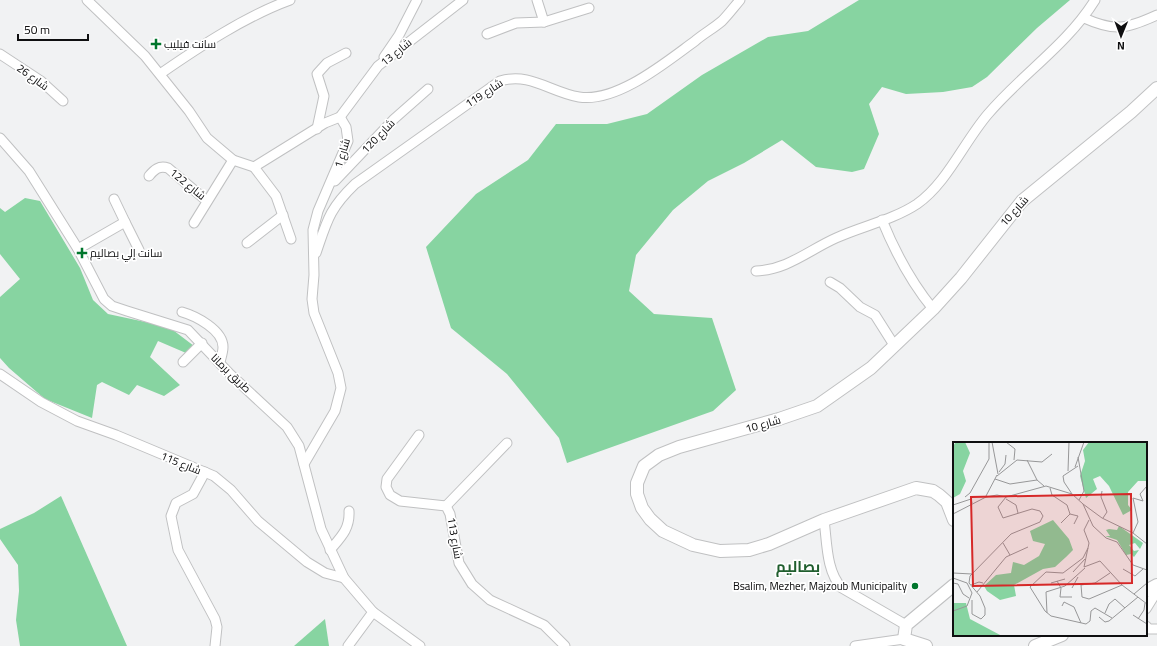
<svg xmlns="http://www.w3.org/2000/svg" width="1157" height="646" font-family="Georgia,Cairo,serif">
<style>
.forest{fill:#87d4a1}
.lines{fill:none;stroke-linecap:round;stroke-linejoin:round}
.minor-casing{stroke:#c0c1c2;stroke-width:11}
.major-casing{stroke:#c0c1c2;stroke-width:14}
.minor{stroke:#fff;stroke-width:9}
.major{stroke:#fff;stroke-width:12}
.poi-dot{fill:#00762c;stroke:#fff;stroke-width:1.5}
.labels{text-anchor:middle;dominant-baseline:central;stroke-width:3.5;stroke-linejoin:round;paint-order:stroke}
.poi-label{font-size:11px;fill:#0f0f10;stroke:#fff;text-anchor:start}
.street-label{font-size:11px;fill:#0f0f10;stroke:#fff}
.district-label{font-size:15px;font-weight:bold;fill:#205e2e;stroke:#fff}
.inset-road{fill:none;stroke:#979798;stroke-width:1}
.view{fill:#d62828;fill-opacity:0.15;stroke:#d62828;stroke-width:2}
.inset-edge{fill:none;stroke:#0f0f10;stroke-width:2}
</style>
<rect width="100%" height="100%" fill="#f1f2f3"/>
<g class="forest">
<path d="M859,0h211l-33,28 -50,49 -15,10 -29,5 -37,2 -24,-7 -13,17 10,30 -15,35 -12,3 -36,-5 -34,-27 -38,23 -36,18 -35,29 -37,45 -7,36 25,23 58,4 24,72 -23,21 -146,52 -8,-25 -52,-64 -56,-46 -25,-81 50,-53 52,-34 28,-36h51l40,-10 55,-39 66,-38 40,-6z"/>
<path d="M25,198l15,3 40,67 13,32 15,14 61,13 25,19 -8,7 -28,-12 -8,16 30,28 -16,11 -27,-11 -8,10 -27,-13 -5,3 -5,33 -47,-19 -36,-31 -9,-10v-61l20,-18 -20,-25v-46l5,4z"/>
<path d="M61,496l66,150h-107l-4,-26 3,-29 -1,-26 -18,-26v-10l34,-16z"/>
<path d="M325,619l4,27h-35z"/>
</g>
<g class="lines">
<g class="minor-casing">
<g id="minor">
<path d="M87,0l58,56 44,55 18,27 26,22 21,7 71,-44 15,-6 6,10 2,14 -30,70 -5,19 1,45 -2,24 2,14 24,60 3,15 -6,23 -31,53"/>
<path d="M537,0l7,22"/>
<path d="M1084,18c31,14 42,11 73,-3"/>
<path d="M487,34l29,-11 28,-1 45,-14"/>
<path d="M0,54l41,27 22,20"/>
<path d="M384,57l15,-22 18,-35"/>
<path d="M160,74c39,-27 86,-58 130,-74"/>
<path d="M340,117l38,-51 85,-66"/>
<path d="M317,129l7,-33 -7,-22 10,-11 19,-10"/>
<path d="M0,138l29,33 49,78 26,50 8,7 15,5 61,19 42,44 57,53 12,19 22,83 23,49 29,34 47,34"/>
<path d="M254,167l22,29 15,43"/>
<path d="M149,176c5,-6 10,-11 19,-8l39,33"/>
<path d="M335,181l59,-62 34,-30"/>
<path d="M882,220c13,32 29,62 51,89"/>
<path d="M125,222l14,28"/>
<path d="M194,223l39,-63"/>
<path d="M247,243l36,-28"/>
<path d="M78,249l47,-27 -11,-23"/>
<path d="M316,253c11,-32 13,-44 39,-69l145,-103c30,-9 50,11 79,16 38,6 87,-35 116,-56 8,-7 19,-13 27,-20 6,-6 12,-14 18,-21"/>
<path d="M756,271c31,-1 53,-21 80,-33 26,-12 57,-18 81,-34 30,-21 47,-62 71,-90 34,-40 79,-69 107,-114"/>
<path d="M830,282l10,6 20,19 15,8 19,30"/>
<path d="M182,312c14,4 41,18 41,35 0,5 -2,11 -3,15"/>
<path d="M183,362l19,-19"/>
<path d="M0,374l41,28 36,19 39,14 98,41 17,14 27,31 49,41 18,11 19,5"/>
<path d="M419,435l-32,44 -1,8 4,8 10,6 46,5 4,8 9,49 13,21 18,16 54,25 21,21"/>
<path d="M205,472l-12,22 -17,9 -5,13 7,34 37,69 2,8 -2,19"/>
<path d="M446,506l61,-63"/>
<path d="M824,520c3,21 2,52 18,68l64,37"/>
<path d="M330,550c11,-13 20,-21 19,-39"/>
<path d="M1146,609l11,-18"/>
<path d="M1146,626l3,3h8"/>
<path d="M348,646l25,-34"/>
<path d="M855,646l49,-7"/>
</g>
</g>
<g class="major-casing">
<g id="major">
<path d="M954,520l-7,-18 -8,-7 -6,-4 -17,-3 -92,32 -55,24 -20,6 -29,1 -27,-6 -30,-14 -13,-12 -8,-11 -5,-14v-11l7,-17 15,-11 20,-8 100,-28 38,-13 54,-38 62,-59 28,-31 61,-77 109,-89 26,-24"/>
<path d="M1146,591l11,-6"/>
<path d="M926,646l-22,-7 2,-14 48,-40"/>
<path d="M1035,646l27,-11"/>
</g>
</g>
<use href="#minor" class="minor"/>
<use href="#major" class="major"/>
</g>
<g class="poi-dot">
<path d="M154 38h4v4h4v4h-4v4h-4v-4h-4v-4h4z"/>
<path d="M80 247h4v4h4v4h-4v4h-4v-4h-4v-4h4z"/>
<circle cx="915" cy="586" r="4"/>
</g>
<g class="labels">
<g class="poi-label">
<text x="164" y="44">سانت فيليب</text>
<text x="90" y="253">سانت إلي بصاليم</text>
<text x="907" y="586" text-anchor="end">Bsalim, Mezher, Majzoub Municipality</text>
</g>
<g class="street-label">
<text transform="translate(396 52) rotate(-39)">شارع 13</text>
<text transform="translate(33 77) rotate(36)">شارع 26</text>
<text transform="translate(484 93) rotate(-33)">شارع 119</text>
<text transform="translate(378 136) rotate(-46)">شارع 120</text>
<text transform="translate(342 153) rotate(-73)">شارع 1</text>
<text transform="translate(188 184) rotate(39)">شارع 122</text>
<text transform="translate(1014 211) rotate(-48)">شارع 10</text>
<text transform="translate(231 373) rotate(44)">طريق برمانا</text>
<text transform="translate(763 424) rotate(-16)">شارع 10</text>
<text transform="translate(181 463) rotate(22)">شارع 115</text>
<text transform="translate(455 538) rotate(80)">شارع 113</text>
</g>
<g class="district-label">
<text x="798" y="566">بصاليم</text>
</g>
</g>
<g transform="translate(953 442)">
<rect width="194" height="194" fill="#f1f2f3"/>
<path d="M3,0h9l5,11 -7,18 3,10 -6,13 -7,4v-52zM136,0h58v39h-9l-10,11v13l4,5 -9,5 -14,-29 -9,-10 -7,3 4,10 -11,9 -6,-22 5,-15 -2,-11zM100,78l16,19 4,11 -7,7 -11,10 -12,2 -29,16 2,11 -16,4 -13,-9 -3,-5 12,-11 15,-2 2,-11 11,3 15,-9 6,-12 -12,-3 -3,-10zM166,84l24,17 -3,6 -5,-6 -6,2 5,6 5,-1 -5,7 -3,-3 -5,1 -9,-15 -12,-4h5l-4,-6 3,-1 8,1zM0,161h13l4,16 32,17h-49z" fill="#87d4a1"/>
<path class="inset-road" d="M39,0l6,32M53,0l9,7 -1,11M125,15l6,34 -5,9M74,18l10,20 7,6M122,25l9,-25M115,29l1,-29M46,30l6,-8 1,-9M44,34l20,-16 25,2 10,-8M42,37l15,5 27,-4M97,46l2,7 15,10 3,9M149,49l-1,6 6,15 -4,6M119,52l-8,-12 -1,-6 15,-10M33,54l11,-21M12,55l5,-4 19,-34v-17M53,55l40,-11 26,8 11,10 10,22 13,12 11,4 16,23 14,5M53,57l10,6 2,8M130,62l19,14 31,15 5,-11 -5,-24 10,3 -3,-7 7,-8M0,63l18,-6 1,4M0,72l33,-17 11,-2 9,2 -8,10 5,11 29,-9 8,2 3,5 -3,6 -29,12 -41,42M117,72l8,2 -4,8M136,78l-5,10 5,13 -5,24 16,-6 22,24 25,19M108,81l9,-9M180,91l14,11M50,101l7,12M135,106l-5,10 -20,15 -17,-1 -16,15 15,24 6,5 35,8 4,-3 1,-10 4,-3M170,127l12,7 8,-7M120,130l12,-13M0,131l19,1M17,134l-1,7 11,13 5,12v7l-4,4 -9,-5v-14M0,136l14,5 5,10 -5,13 -14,5M104,139l4,7 -1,9h12M0,141l5,1 5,10 6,4M98,141l14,-4M18,143l8,-3 4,1M119,146l6,-11M24,150l29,-35 22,-10M181,152l13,-11M136,157l-7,-2 -1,-12 14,-2 15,-10M136,157l33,-14M109,164l2,-4 10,5 7,16M142,166l17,10M94,171l-1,-21 19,-6 20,-18M152,171l4,-9 6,-5 10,9M180,173l14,9M146,175l6,5 4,-1 29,-24M185,177l6,-9 1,-7"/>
<path class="view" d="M178,52l1,89 -159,3 -2,-89z"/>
<rect width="194" height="194" class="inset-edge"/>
</g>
<g transform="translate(1121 36) rotate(181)" stroke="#ffffff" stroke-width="3" paint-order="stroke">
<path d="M0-3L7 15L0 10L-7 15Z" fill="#0f0f10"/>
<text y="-6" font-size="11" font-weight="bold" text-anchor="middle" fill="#0f0f10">N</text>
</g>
<path d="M18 34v6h70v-6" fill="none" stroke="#0f0f10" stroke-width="2"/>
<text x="24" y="34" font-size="12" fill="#0f0f10" stroke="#ffffff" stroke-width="3" paint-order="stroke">50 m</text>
</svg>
